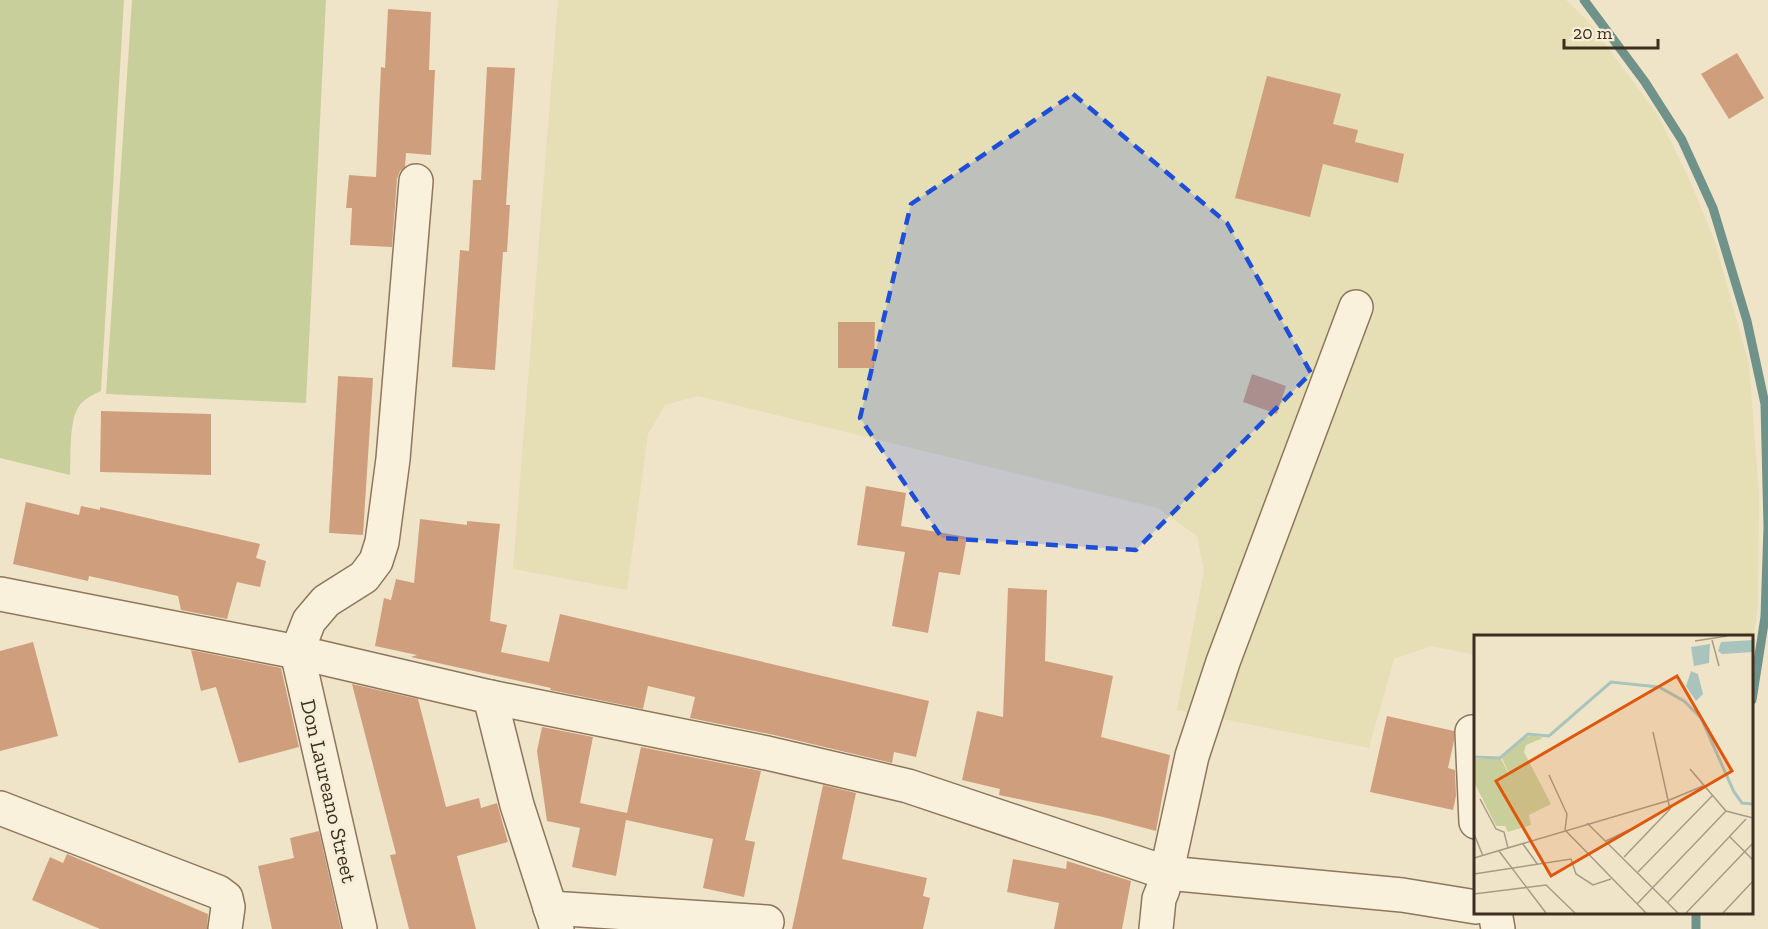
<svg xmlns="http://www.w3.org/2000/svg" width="1768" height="929" font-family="'Zilla Slab',serif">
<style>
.farmland{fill:#e6deb5}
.green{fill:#c9cf9b}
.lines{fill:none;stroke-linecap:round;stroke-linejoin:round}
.stream{stroke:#6f938a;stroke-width:9}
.building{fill:#cf9f7d}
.minor-casing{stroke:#8d765c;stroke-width:36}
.minor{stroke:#faf1dc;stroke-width:33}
.marked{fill:#1d4ed8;fill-opacity:0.2;stroke:#1d4ed8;stroke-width:4.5;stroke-dasharray:12 8;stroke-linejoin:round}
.labels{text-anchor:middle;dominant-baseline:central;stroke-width:6;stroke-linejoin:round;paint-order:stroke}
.street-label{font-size:21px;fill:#3d2e20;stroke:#f7eed8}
.inset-river{fill:none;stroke:#a9c4bc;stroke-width:3}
.inset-road{fill:none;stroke:#a89b85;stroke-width:1.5}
.view{fill:#df570d;fill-opacity:0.15;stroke:#df570d;stroke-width:3}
.inset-edge{fill:none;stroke:#3d2e20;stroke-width:3}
</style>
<rect width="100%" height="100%" fill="#f0e4c8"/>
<path class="farmland" d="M558,0h1008l21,20 71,95 32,66 24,58 35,125 10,130 -1,112 -6,42v-12h-276l-1,19 -44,-9 -37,13 -25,89 -192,-38 27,-139 -7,-35 -40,-28 -459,-112 -33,9 -17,29 -21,156 -114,-21z"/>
<g class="green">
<path d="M0,0h124l-23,391c-8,4 -18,8 -23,17 -9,14 -7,49 -8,67l-70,-17z"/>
<path d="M132,0h194l-20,403 -200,-9z"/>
</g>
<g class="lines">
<g class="stream">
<path d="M1584,0l61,82 37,58 31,68 34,113 18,83 3,123 -3,90 -13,83"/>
<path d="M1696,929v-17"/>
</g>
</g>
<g class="building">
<path d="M388,9l43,3 -2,58h6l-4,85 -25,-2 -1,14 -5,4 -3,8 -5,68 -42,-2 2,-37h-6l3,-33 27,2 5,-110 4,1z"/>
<path d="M1737,53l27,45 -35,21 -28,-45z"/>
<path d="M487,67l28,1 -9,137h4l-3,47h-4l-8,118 -43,-3 8,-117 9,1 4,-71h8z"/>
<path d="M1267,76l74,18 -8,30 25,6 -3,12 49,12 -6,29 -75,-19 -13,53 -75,-19z"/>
<path d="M838,322h37l-1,46h-36z"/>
<path d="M1252,374l34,12 -9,28 -34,-12z"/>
<path d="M338,376l35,2 -10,157 -34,-2z"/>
<path d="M101,411l110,3v61l-111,-3z"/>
<path d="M866,486l40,7 -5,33 66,11 -7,38 -21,-3 -11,61 -36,-7 13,-74 -48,-7z"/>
<path d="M26,502l53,13 2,-9 19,4v-3l160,37 -4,14 10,3 -6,26 -23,-5 -10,37 -46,-9 -3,-14 -89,-20 -1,5 -75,-17z"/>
<path d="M420,519l47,6v-4l33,3 -10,97 17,4 -6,27 48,10 11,-48 369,87 -13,56 -22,-5 -2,11 -118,-28 -84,-17 5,-21 -47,-11 -5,23 -93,-19 1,-2 -140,-31 6,-2 -42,-9 9,-48 7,2 5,-21 18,4z"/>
<path d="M1008,588l39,2 -2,71 68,15 -12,61 69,18 -14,76 -53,-14 -104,-22 1,-6 -38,-9 15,-69 26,6z"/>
<path d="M33,642l25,94 -58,15v-100z"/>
<path d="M191,650l90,18 18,79 -60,16 -23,-76 -15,4z"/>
<path d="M352,684l66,15 28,108 33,-9 2,10 16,-5 11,39 -51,14 19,73h-67l-19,-74 6,-1z"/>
<path d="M1387,716l67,15v10l-6,27 7,2 1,26 -3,14 -83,-18z"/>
<path d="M542,727l51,10 -13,66 47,10 14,-66 120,24 -16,69 10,2 -11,55 -41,-9 10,-49 -87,-19 -10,56 -44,-9 8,-39 -33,-7 -10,-70z"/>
<path d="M823,785l33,8 -14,66 85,19 -4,18 7,2 -7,31h-131z"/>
<path d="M319,831l22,98h-69l-14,-63 36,-8 -4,-20z"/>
<path d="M67,854l141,60 -1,15h-107l-68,-29 18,-43 13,6z"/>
<path d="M1013,859l53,10 1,-8 64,20 -9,48h-68l5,-26 -52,-11z"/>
</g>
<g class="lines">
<g class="minor-casing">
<g id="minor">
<path d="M0,594l297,58 193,45 277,56 141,33 259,87 235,22 74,12"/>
<path d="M490,697l27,108 40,124"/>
<path d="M1472,732l4,90"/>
<path d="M0,808l218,84 8,6 2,9 -3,22"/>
<path d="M550,908l217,14"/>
<path d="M1495,912l3,17"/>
<path d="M360,929l-63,-277 12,-31 17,-20 38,-24 12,-16 6,-19 11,-83 23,-278"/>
<path d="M1156,929l3,-30 4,-10 29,-133 31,-94 133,-355"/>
</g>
</g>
<use href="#minor" class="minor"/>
</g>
<path class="marked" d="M1073,94l154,129 84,150 -175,177 -194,-12 -82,-120 51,-214z"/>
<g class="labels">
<g class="street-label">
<text transform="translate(329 791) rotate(77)">Don Laureano Street</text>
</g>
</g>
<g transform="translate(1474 635)">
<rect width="279" height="279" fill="#f0e4c8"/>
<path d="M59,100l10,3 -17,7 -2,7 27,52 -22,11 2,10 -23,7 -3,-6h-9l-22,-44v-23h27l11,21 -10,-22 19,-19z" fill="#c9cf9b"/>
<path d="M279,5v12l-31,2 -4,-3 3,-9zM236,9l-1,19 -15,3 -3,-19zM217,36l7,3 5,20 -7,7 -10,-15z" fill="#a9c4bc"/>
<path class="inset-river" d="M0,122l26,1 28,-24 21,2 62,-54 48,5 25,14 17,17 33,74 8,11 11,1"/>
<path class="inset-road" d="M238,5l7,26M221,6l32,-5M216,134l36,42 27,7M75,140l18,39 -2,16 81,83M6,164l16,30 8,3 4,16M113,188l91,90M0,199l9,22M256,202l23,23M132,206l23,-11M49,209l15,21M25,216l47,62M150,222l46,-48 -17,-77M0,223l193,-57 36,-15M164,237l74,-76M0,239l97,-15 5,15 17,11 18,-6M0,259l72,-9 29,28M194,267l78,-83M163,269l89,-93M212,278l67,-70M249,278l30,-32"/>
<path class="view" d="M203,41l55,95 -181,105 -55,-95z"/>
<rect width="279" height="279" class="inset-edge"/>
</g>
<path d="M1564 39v9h94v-9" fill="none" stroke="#3d2e20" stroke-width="3"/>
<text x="1573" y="39" font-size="18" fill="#3d2e20" stroke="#f7eed8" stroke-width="4.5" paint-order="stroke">20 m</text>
</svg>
